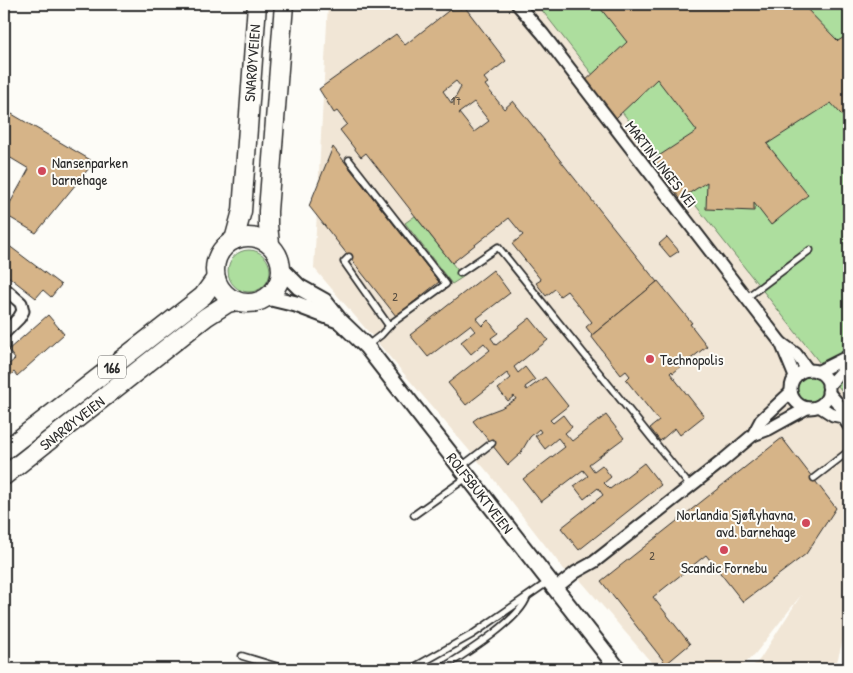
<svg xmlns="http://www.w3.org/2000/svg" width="853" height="673" font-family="'Patrick Hand',sans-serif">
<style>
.built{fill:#f1e6d6}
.green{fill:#adde9e;stroke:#6c8464}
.building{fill:#d6b488;stroke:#2b2b2b;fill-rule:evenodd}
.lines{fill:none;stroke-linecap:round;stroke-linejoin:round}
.lane-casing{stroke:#2b2b2b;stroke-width:9}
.street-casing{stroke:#2b2b2b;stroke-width:15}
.secondary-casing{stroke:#2b2b2b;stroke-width:19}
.primary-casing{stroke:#2b2b2b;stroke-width:21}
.lane{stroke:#fdfcf7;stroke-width:5.5}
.street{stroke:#fdfcf7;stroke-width:11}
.secondary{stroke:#fdfcf7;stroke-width:15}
.primary{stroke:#fdfcf7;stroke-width:18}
.poi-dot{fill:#d1495b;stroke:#fdfcf7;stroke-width:2}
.labels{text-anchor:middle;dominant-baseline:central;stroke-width:4;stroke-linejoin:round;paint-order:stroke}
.number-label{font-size:12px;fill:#564d42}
.shield{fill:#fdfcf7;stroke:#6a6a68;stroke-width:1}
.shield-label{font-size:14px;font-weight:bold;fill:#2b2b2b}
.street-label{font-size:15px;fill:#2b2b2b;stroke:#fdfcf7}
.poi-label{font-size:15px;fill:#2b2b2b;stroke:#fdfcf7;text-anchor:start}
</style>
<rect width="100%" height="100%" fill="#fdfcf7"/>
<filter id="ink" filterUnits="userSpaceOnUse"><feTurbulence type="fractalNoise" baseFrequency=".02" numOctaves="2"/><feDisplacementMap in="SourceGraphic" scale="10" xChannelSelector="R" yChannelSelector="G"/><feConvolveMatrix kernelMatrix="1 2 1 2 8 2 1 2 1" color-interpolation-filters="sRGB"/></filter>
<g filter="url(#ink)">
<path class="built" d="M328,4h521v614l-14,51h-85l10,-10 41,-64 -46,59 -16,15h-82l-82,-95 -5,3 -79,-101 -177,-208z"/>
<g class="green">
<path d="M537,4h312v396z"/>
<path d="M415,216l48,61 -11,7 -47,-61z"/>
<circle cx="249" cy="271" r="21"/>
<circle cx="810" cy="388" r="13"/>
</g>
<g class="building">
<path d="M457,4l3,5 4,-3 42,55 -22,17 4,5 -3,2 19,24 9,-8 144,181 -65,53 -6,-8 6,-5 -25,-31 -7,5 -5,-7 -9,7 -10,-13 5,-3 -29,-36 11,-9 -14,-17 -57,45 -86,-110 -5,4 -21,-27 7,-6 -10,-13 -3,2 -15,-24 77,-55 9,11zM456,81l5,6 -9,17 -9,-13zM474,102l15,19 -15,11 -15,-19z"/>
<path d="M597,4h60l5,6 6,-6h134l36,37 11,-7v89l-18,-20 -64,41 41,51 -37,30 -17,-22v8l-48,-2 1,-27 -27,17 -26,-40 43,-28 -40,-52 -41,39 -33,-35 44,-41z"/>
<path d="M5,110l89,52 -58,71 -32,-19 25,-45 -25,-15z"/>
<path d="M333,147l106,135 -43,34 -87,-110z"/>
<path d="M667,237l12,14 -9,6 -11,-13z"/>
<path d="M4,242l57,43 -10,12 -8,-7 -7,8 -32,-25z"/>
<path d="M493,270l17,23 -34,26 6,7 6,-6 10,13 -7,5 5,7 34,-27 18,22 -34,27 4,6 7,-6 10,13 -10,7 2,3 18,-13 23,29 -18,14 3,3 10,-8 9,12 -7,6 7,8 34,-26 18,23 -35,26 5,7 8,-6 9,12 -7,6 6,6 34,-26 17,22 -82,65 -18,-22 42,-33 -5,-7 -14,11 -10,-13 14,-10 -5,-6 -42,32 -18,-23 42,-32 -7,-9 -13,11 -10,-13 6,-4 -2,-3 -9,8 -10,17 -12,11 -35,-44 7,-5 21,-8 15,-9 -2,-3 -6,5 -10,-12 13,-11 -4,-5 -41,32 -18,-22 42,-33 -6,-7 -13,11 -10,-12 14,-11 -5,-6 -42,32 -18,-22z"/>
<path d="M658,281l34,42 -2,1 17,22 -34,27 -1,-2 -2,2 34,43 -24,19 -5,-7 -15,13 -10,-13 9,-7 -33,-41 4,-4 -4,-5 -5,4 -30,-39z"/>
<path d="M48,315l16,19 -47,42 -3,-4 -10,9v-21l4,5 7,-6 -7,-9z"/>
<path d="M782,438l54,70 -30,46 -63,48 -37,-47 -53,42 37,47 -24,20 -65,-83z"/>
</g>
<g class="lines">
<g class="lane-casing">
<g id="lane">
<path d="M349,160l97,124 -54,39 -11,12 -13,10"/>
<path d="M349,257l-5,5 45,64"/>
<path d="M460,273l38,-26 192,239"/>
<path d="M746,298l64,-48"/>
<path d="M462,466l30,-23"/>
<path d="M814,478l35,-27"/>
<path d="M414,515l52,-37"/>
<path d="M242,656l43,13"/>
<path d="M411,669l62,-35 75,-52"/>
<path d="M441,669c22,-14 78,-48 86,-72"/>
</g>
</g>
<g class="street-casing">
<g id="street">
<path d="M517,4l26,30 238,309 14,34"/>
<path d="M4,288l17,15 2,8 -4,7 -15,15"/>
<path d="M781,343l15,11 12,16"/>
<circle cx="810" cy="389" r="19"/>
<path d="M817,372l32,-16"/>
<path d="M828,386l21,-23"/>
<path d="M828,392l13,15 2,10 6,9"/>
<path d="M819,406l14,9 10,2"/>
<path d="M753,435l8,-15 30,-28"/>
<path d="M556,588l20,-16 18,-10 127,-100 32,-27 16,-6 38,-21"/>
</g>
</g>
<g class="secondary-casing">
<g id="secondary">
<path d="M282,270l17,17 25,14 15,19 27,26 252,323"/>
<path d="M267,297l29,7 42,16"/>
</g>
</g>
<g class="primary-casing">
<g id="primary">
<circle cx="248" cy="270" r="33"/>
<path d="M234,240l8,-29 15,-207"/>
<path d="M270,244l-2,-19v-14l16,-207"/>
<path d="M4,451l199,-155 13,-18"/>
<path d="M4,476l202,-159 22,-14 9,-2"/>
</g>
</g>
<use href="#lane" class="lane"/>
<use href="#street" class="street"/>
<use href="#secondary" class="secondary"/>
<use href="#primary" class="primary"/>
</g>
</g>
<g class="poi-dot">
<circle cx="42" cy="171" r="5"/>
<circle cx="650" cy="359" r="5"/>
<circle cx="806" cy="523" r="5"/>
<circle cx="724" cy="550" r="5"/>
</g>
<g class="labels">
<g class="number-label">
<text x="456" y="100">17</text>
<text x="395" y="296">2</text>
<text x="652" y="555">2</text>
</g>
<rect class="shield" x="98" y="355.5" width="28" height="23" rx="4"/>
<g class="shield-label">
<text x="112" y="367">166</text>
</g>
<g class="street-label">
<text transform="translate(252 63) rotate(-86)">SNARØYVEIEN</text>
<text transform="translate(661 164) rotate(52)">MARTIN LINGES VEI</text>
<text transform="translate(72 423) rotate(-38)">SNARØYVEIEN</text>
<text transform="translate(480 493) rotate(52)">ROLFSBUKTVEIEN</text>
</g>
<g class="poi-label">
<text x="52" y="162">Nansenparken<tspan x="52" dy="17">barnehage</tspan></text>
<text x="660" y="359">Technopolis</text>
<text x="796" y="514" text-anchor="end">Norlandia Sjøflyhavna,<tspan x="796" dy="17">avd. barnehage</tspan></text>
<text x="724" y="567" text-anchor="middle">Scandic Fornebu</text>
</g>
</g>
<rect width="853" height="673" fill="none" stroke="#fdfcf7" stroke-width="20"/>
<rect x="10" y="10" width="833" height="653" fill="none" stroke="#2b2b2b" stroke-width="2" filter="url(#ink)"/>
</svg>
